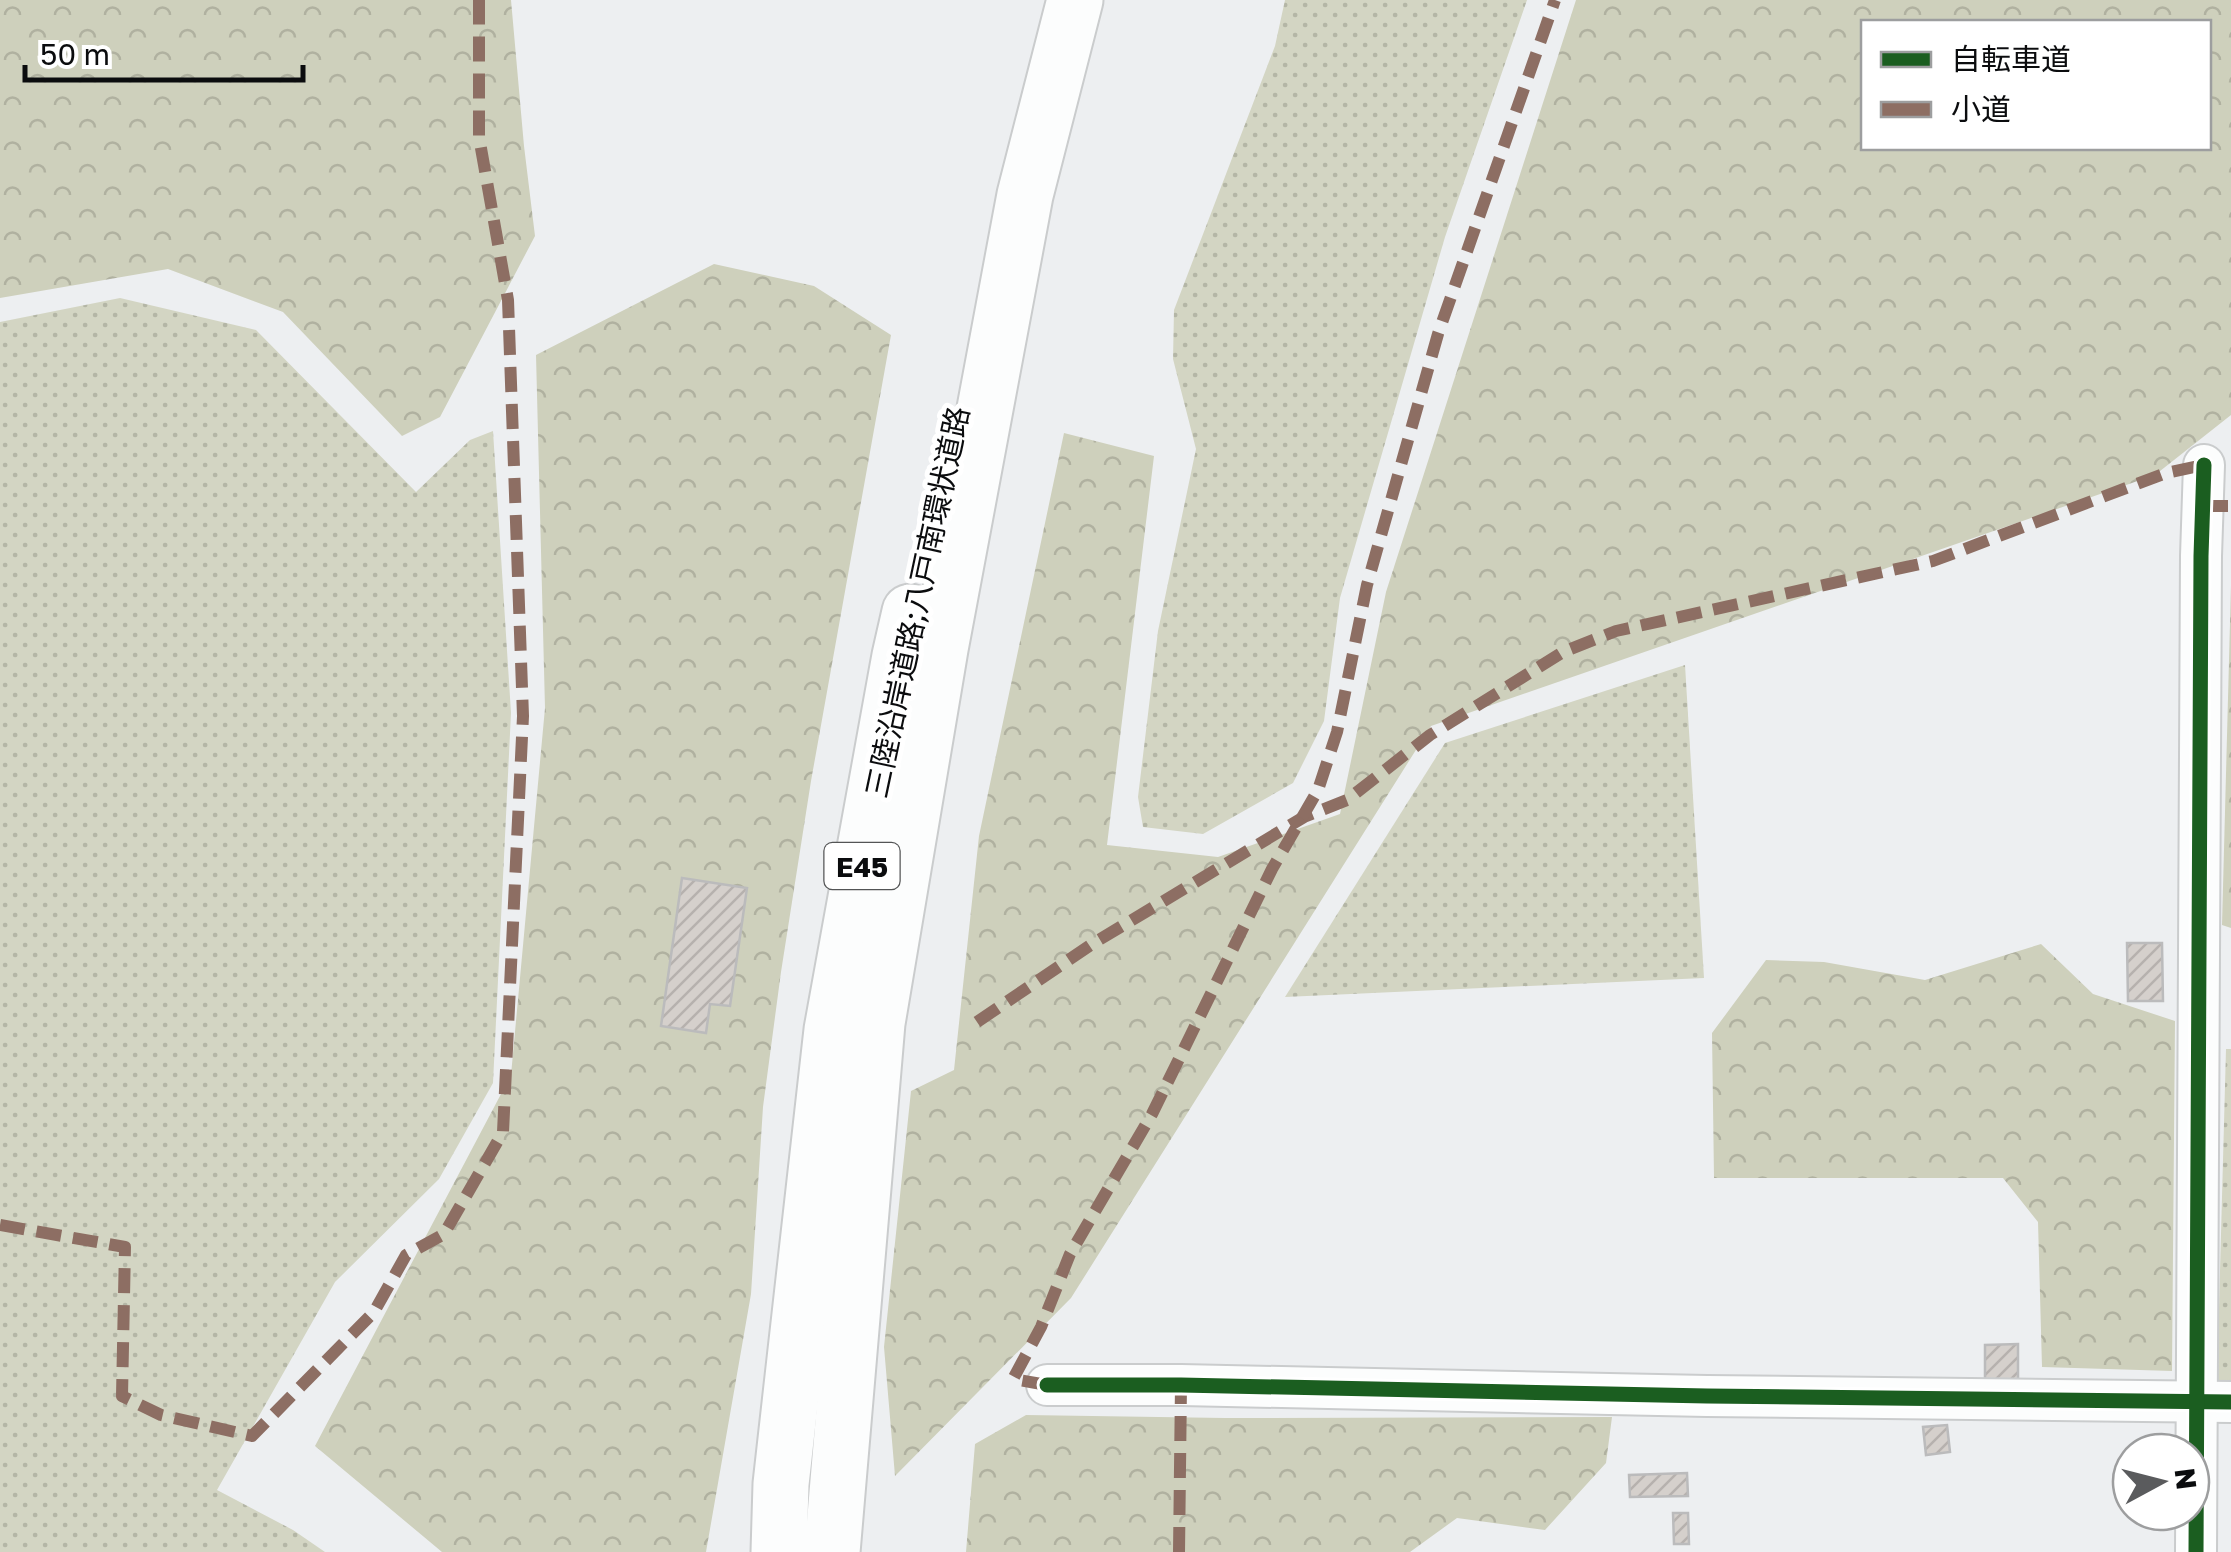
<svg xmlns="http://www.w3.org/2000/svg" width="2231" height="1552" font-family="'Golos Text','Noto Sans JP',sans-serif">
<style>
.grass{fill:url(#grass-dots)}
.forest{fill:url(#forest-crowns);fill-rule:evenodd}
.building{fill:url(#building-hatch);stroke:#bbbbbc;stroke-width:2.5}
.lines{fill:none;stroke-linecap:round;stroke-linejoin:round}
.street-casing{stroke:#cacccd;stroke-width:44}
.highway-casing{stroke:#cacccd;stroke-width:59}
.street{stroke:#fcfdfd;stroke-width:40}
.highway{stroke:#fcfdfd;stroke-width:55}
.quiet{stroke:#8d6e63;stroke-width:12;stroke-dasharray:25 12;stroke-linecap:butt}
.cycleway-casing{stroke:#fff;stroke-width:21}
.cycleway{stroke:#1b5e20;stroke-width:15}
.labels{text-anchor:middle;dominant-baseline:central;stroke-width:10;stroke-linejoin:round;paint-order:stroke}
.shield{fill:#fff;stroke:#545556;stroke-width:2.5}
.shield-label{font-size:28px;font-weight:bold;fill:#0b0c0e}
.street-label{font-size:30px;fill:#0b0c0e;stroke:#fff}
</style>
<defs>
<pattern id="grass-dots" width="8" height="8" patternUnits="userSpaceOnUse" patternTransform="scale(2.5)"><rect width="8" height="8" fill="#d3d5c3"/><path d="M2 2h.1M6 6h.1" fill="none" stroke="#b4b6a6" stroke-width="1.8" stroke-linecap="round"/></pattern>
<pattern id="forest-crowns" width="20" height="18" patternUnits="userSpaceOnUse" patternTransform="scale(2.5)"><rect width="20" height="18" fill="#ced0bc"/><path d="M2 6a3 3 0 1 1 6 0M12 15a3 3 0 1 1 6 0" fill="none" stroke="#b0b1a0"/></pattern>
<pattern id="building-hatch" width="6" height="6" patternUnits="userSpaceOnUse" patternTransform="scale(2.5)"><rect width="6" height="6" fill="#d5d0cc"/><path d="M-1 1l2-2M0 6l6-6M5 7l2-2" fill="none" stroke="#b6b1ae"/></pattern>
</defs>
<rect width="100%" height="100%" fill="#edeff1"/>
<g class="grass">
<path d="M1285,0h242l-82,237 -105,361 -16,123 -31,62 -90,51 -60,-7 -5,-30 20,-166 38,-182 -23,-90 1,-49 101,-264z"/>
<path d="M120,298l136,32 160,162 54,-52 23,-9 18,282 -18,370 -54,96 -104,103 -118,208 76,40 32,22h-325v-1230z"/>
<path d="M1685,665l19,313 -419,19 160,-254z"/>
<path d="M2226,1049h5v333h-14z"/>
</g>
<g class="forest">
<path d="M0,0h511l13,146 11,90 -95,181 -38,19 -119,-124 -115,-43 -168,29z"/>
<path d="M1576,0h655v415l-76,60 -724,251 -360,572 -176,178 -11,-129 27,-256 43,-21 25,-234 85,-403 90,23 -47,389 111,12 122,-43 46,-222zM1864,22h344v126h-344z"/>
<path d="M714,264l100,22 77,49 -80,446 -30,191 -18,135 -12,187 -45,258h-264l-127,-106 196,-371 34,-367 -9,-353z"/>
<path d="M2231,585v343l-9,-3z"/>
<path d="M2041,944l52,50 82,27 -3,350 -130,-4 -4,-145 -35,-44h-289l-2,-145 54,-73 58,2 101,18z"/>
<path d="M1026,1415l199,3 387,-1 -6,46 -61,67 -88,-12 -47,34h-444l9,-108z"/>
</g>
<g class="building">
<path d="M682,878l65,10 -17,118 -20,-2 -4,29 -45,-7z"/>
<path d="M2127,943h35l1,58h-35z"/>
<path d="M2018,1344v45h-33v-44z"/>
<path d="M1947,1425l3,27 -24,3 -3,-28z"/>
<path d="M1687,1473l1,23 -58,1 -1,-22z"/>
<path d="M1673,1513h15l1,31h-15z"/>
</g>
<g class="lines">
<g class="street-casing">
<g id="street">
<path d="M1047,1385h134l526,11 524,6"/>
<path d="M2196,1552l5,-996 3,-91"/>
</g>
</g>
<g class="highway-casing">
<g id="highway">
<path d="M779,1552l2,-68 51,-454 68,-374 10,-44"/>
<path d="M832,1552l45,-529 63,-374 85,-454 50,-195"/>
</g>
</g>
<use href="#street" class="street"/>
<use href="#highway" class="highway"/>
<g class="quiet">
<path d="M2203,506h28"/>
<path d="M977,1022l115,-78 212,-127 43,-17 83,-65 133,-83 53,-21 317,-70 233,-88 38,-8"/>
<path d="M0,1225l125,22 -3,149 39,19 91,21 122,-124 32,-57 38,-21 59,-102 20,-416 -15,-416 -29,-163v-137"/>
<path d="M1047,1385l-34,-6 28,-52 29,-73 82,-140 120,-245 46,-79 19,-58 30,-147 71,-251 117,-334"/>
<path d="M1179,1552l2,-167"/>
</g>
<g class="cycleway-casing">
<g id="cycleway">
<path d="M1047,1385h134l526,11 524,6"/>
<path d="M2196,1552l5,-996 3,-91"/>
</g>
</g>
<use href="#cycleway" class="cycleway"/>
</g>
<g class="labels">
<rect class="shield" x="824.5" y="843" width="75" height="46" rx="8"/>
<g class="shield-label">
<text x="862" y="866">E45</text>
</g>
<g class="street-label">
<text transform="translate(917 602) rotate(-78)">三陸沿岸道路;八戸南環状道路</text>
</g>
</g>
<rect x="1861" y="20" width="350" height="130" fill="#ffffff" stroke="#9d9e9f" stroke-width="2.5"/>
<rect x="1881" y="52" width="50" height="15" fill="#1b5e20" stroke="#9d9e9f" stroke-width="2.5"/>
<text x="1951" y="70" font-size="30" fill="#0b0c0e">自転車道</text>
<rect x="1881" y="102" width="50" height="15" fill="#8d6e63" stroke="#9d9e9f" stroke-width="2.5"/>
<text x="1951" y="120" font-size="30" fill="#0b0c0e">小道</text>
<g transform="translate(2161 1482) rotate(83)"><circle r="48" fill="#ffffff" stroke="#9d9e9f" stroke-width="2.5"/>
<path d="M0-8L18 38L0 25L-18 38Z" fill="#5a5b5d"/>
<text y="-15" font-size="28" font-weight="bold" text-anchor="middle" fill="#0b0c0e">N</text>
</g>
<path d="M25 65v15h278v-15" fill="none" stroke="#0b0c0e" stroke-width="5"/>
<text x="40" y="65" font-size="30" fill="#0b0c0e" stroke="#ffffff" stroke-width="8" paint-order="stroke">50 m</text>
</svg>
